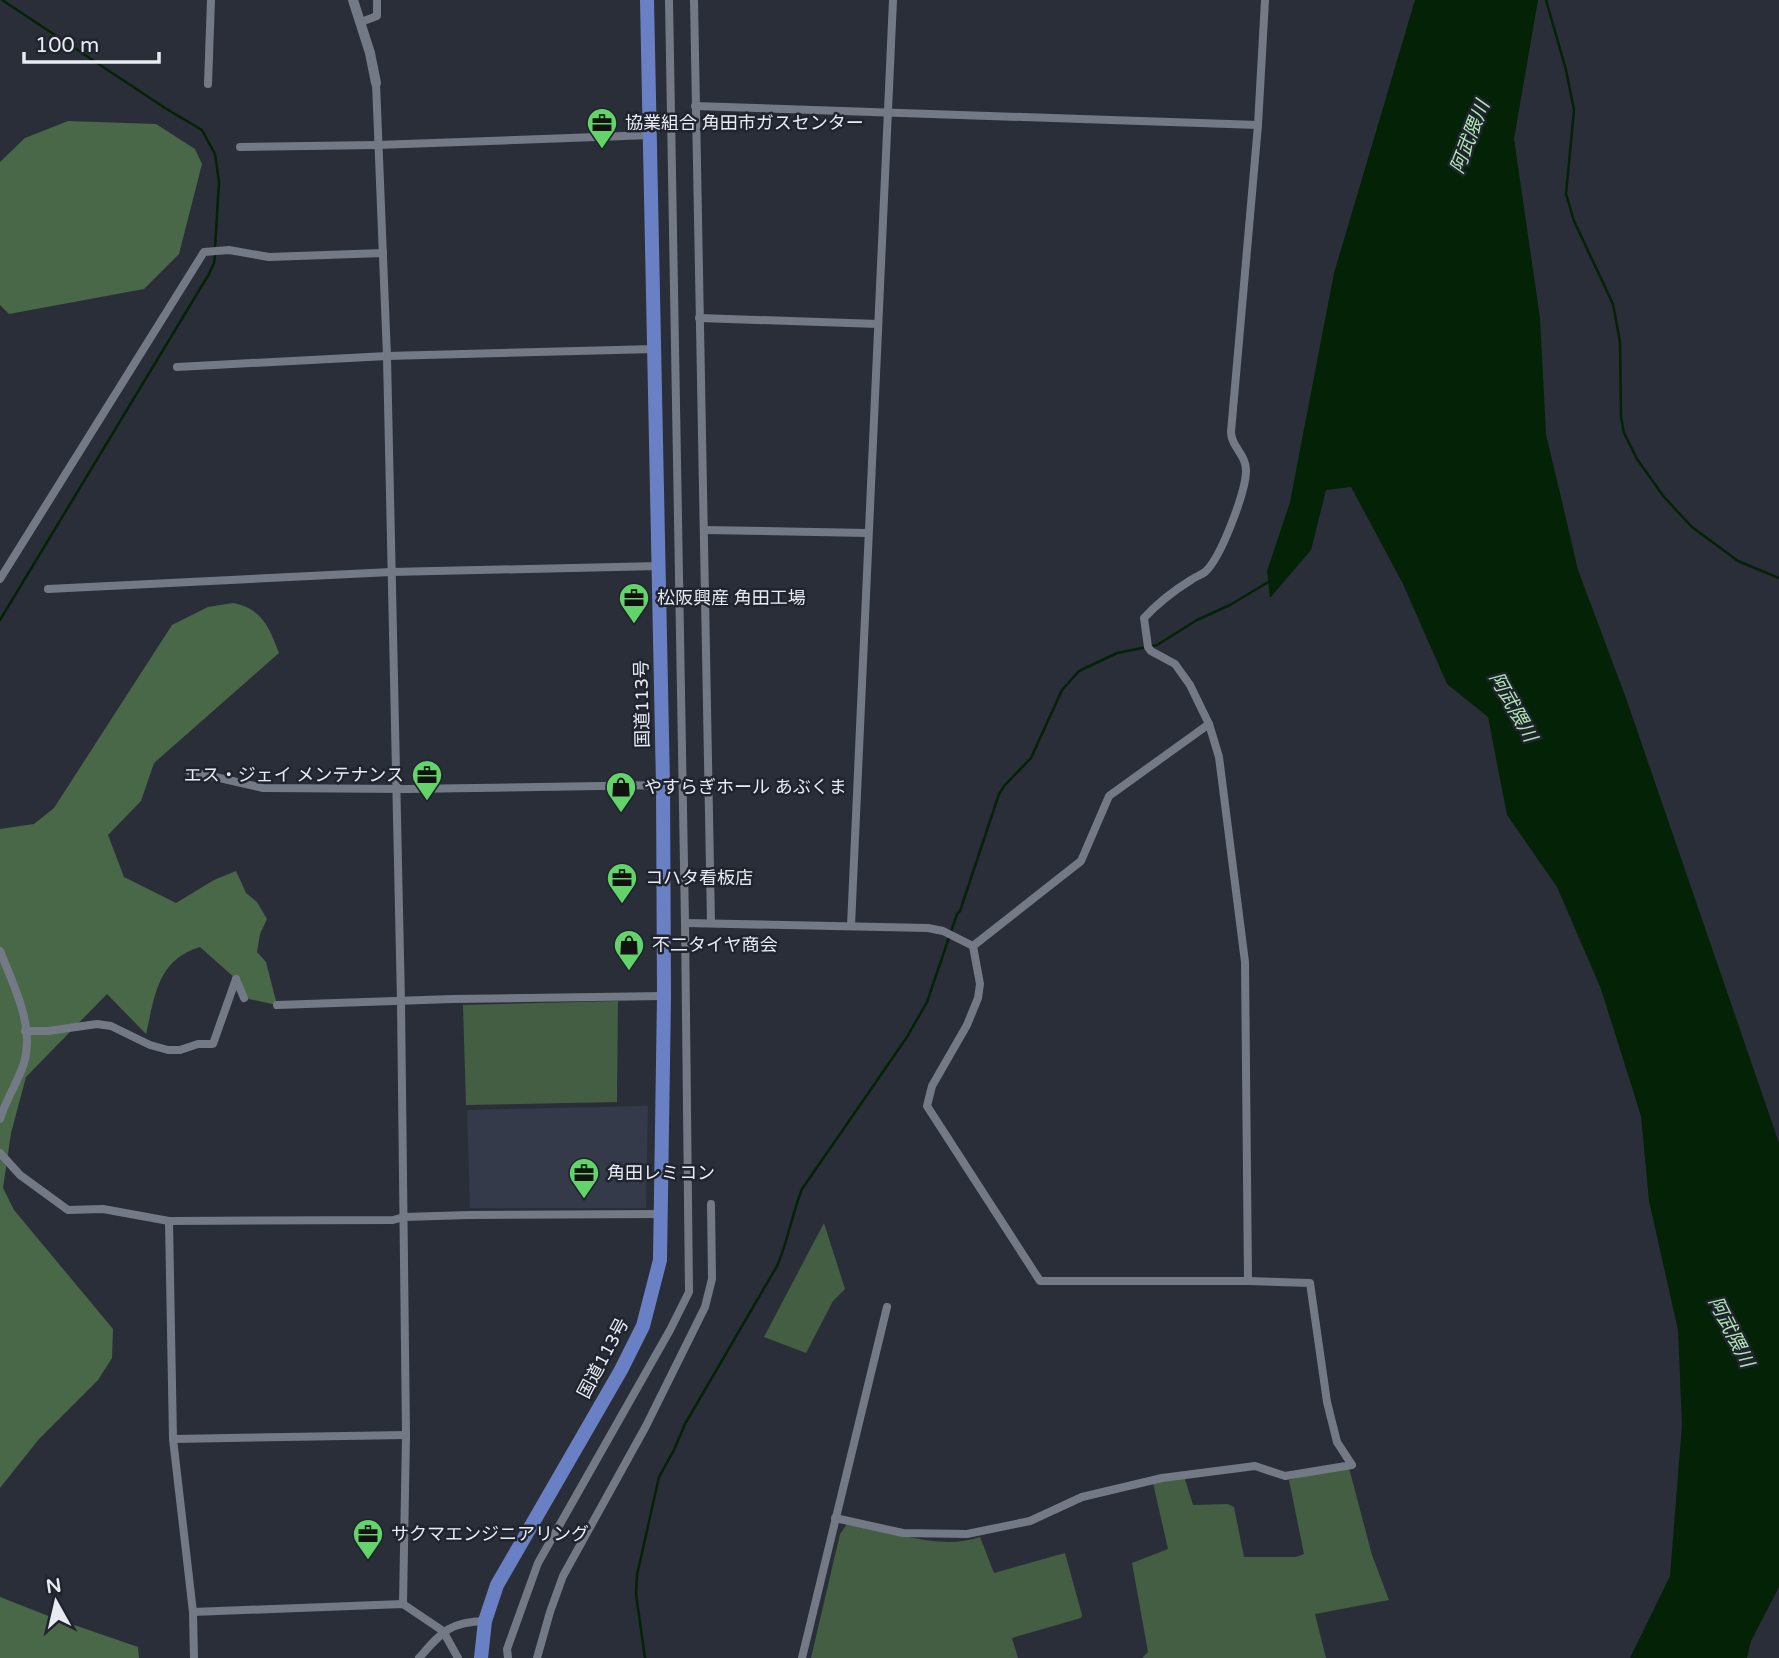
<svg xmlns="http://www.w3.org/2000/svg" width="1779" height="1658" font-family="'Varela Round','Noto Sans JP',sans-serif">
<style>
.built{fill:#343a49}
.green{fill:#435e43}
.forest{fill:#486848}
.water{fill:#032206}
.lines{fill:none;stroke-linecap:round;stroke-linejoin:round}
.stream{stroke:#032206;stroke-width:2.5}
.minor{stroke:#747986;stroke-width:8}
.tertiary{stroke:#747986;stroke-width:10}
.trunk{stroke:#6a80c5;stroke-width:14}
.labels{text-anchor:middle;dominant-baseline:central;stroke-width:5;stroke-linejoin:round;paint-order:stroke}
.poi-label{font-size:18px;fill:#e8ebf2;stroke:#20242f;text-anchor:start}
.street-label{font-size:18px;fill:#e8ebf2;stroke:#20242f}
.water-label{font-size:19px;font-style:italic;fill:#b1e8b1;stroke:#20242f}
</style>
<rect width="100%" height="100%" fill="#2a2e39"/>
<path class="built" d="M648,1106l-2,102h-176l-3,-98z"/>
<g class="green">
<path d="M618,1001l-1,101 -151,3 -3,-100z"/>
<path d="M824,1223l21,66 -12,12 -27,52 -42,-16z"/>
<path d="M1342,1467l7,1 23,87 17,45 -74,14 11,44h-184l6,-6 -16,-89 36,-14 -15,-66 31,-7 9,29 35,-1 6,3 10,50h52l8,-3 -15,-74z"/>
<path d="M854,1523c39,9 87,28 126,14l14,36 71,-20 17,62 -1,3 -69,20 6,20h-207l29,-124 7,-10z"/>
</g>
<g class="forest">
<path d="M68,121l88,3 39,25 7,15 -23,90 -35,35 -135,25 -9,-9v-143l25,-24z"/>
<path d="M233,603c30,6 36,25 46,50l-125,110 -13,38 -33,34 16,42 52,26 38,-23 22,-9 10,22 11,9 10,17 -7,15 -3,18 9,10 11,43 -33,-7 -8,-19 -36,-32c-43,13 -45,49 -54,87l-39,-40 -81,83 -15,56 -8,55 11,22 99,119 -1,29 -14,22 -59,59 -39,49v-659l34,-5 20,-16 118,-183 36,-18z"/>
<path d="M0,1597l51,20 87,30 1,11h-139z"/>
</g>
<path class="water" d="M1415,0h123l-24,139 26,179 6,116 32,136 49,131 152,442v444l-28,54 -4,17h-117l40,-82 12,-151 -4,-95 -29,-129 -8,-85 -40,-127 -44,-102 -50,-72 -19,-98 -41,-33 -44,-100 -52,-97 -25,3 -15,60 -41,48 -3,-27 23,-69 44,-229z"/>
<g class="lines">
<g class="stream">
<path d="M2,0l163,108 37,22 13,24 4,28 -4,66"/>
<path d="M1546,0l20,70 8,40 -8,84 8,27 39,83 7,38 1,75 3,16 13,26 27,38 28,30 46,34 41,17"/>
<path d="M0,620l209,-346 5,-11 1,-8"/>
<path d="M645,1658l-9,-64 1,-19 22,-98 15,-27 11,-26 92,-158c11,-25 15,-52 25,-77l105,-152 20,-35 30,-88 3,-3 39,-117 6,-9 26,-27 31,-68 17,-19 38,-18 40,-8 40,-25 33,-15 40,-24"/>
</g>
<g class="minor">
<path d="M694,0l17,923"/>
<path d="M361,22l16,-6v-16"/>
<path d="M376,83l11,273 14,646 5,433 -3,169"/>
<path d="M208,84l3,-84"/>
<path d="M695,106l563,19"/>
<path d="M240,147l137,-2 274,-10"/>
<path d="M699,318l179,6"/>
<path d="M177,367l210,-11 268,-7"/>
<path d="M704,530l164,3"/>
<path d="M0,579l204,-327 25,-2 40,7 114,-4"/>
<path d="M48,589l343,-17 268,-6"/>
<path d="M189,771l74,17 143,1 257,-4"/>
<path d="M685,923l243,5 15,3 30,15 7,38 -2,14 -11,27 -35,61 -5,20 113,175h208l62,2 17,119 10,40 15,23 -67,11 -30,-10 -93,12 -80,19 -52,24 -63,13 -64,-1 -68,-15"/>
<path d="M851,926l42,-926"/>
<path d="M973,946l108,-85 28,-65 100,-72"/>
<path d="M0,951c13,33 35,75 24,112 -6,19 -18,36 -24,56"/>
<path d="M236,979l8,19"/>
<path d="M277,1005l176,-6 211,-3"/>
<path d="M25,1031h23l49,-7 14,2 39,19 18,5h12l18,-6h15l23,-65"/>
<path d="M0,1153l20,22 48,35 35,-1 66,12 224,-1 11,-3 65,-2 193,-1"/>
<path d="M169,1221l4,218 20,173 1,46"/>
<path d="M1248,1281l-3,-319 -26,-205 -10,-33 -19,-39 -15,-21 -24,-13 -3,-4 -4,-29c14,-15 29,-27 47,-38 4,-3 10,-5 14,-8 16,-14 40,-79 41,-100 1,-17 -15,-25 -15,-40l27,-307 7,-125"/>
<path d="M173,1439l233,-4"/>
<path d="M193,1612l210,-8 40,27 15,27"/>
<path d="M419,1658c23,-26 30,-36 66,-37"/>
<path d="M508,1658l-1,-9 31,-86 132,-233 19,-38 -4,-369 -16,-923"/>
<path d="M537,1658l13,-46 13,-36 83,-150 59,-119 7,-28 -1,-75"/>
<path d="M802,1658l85,-351"/>
</g>
<path class="tertiary" d="M353,0l17,53 6,30"/>
<path class="trunk" d="M481,1658l4,-37 12,-36 124,-215 22,-44 17,-66 4,-264 -1,-211 -16,-785"/>
</g>
<defs>
<g id="office-pin" transform="scale(1.575)"><path d="M0 17L-7.5 6A9.5 9.5 0 1 1 7.5 6Z" fill="#62d469" stroke="#20242f"/><path d="M-6-3h4V-5.5h4V-3h4V5H-6ZM-1-4.5V-3h2v-1.5ZM-6 0V1H6V0Z" fill="#111"/></g>
<g id="shop-pin" transform="scale(1.575)"><path d="M0 17L-7.5 6A9.5 9.5 0 1 1 7.5 6Z" fill="#62d469" stroke="#20242f"/><path d="M-5-2.5h2.3a2.7 3.5 0 0 1 5.4 0H5L5.5 6h-11ZM-1.5-2.5h3a1.5 2.3 0 0 0-3 0Z" fill="#111"/></g>
</defs>
<g fill-rule="evenodd">
<use href="#office-pin" x="602" y="123"/>
<use href="#office-pin" x="634" y="598"/>
<use href="#office-pin" x="427" y="775"/>
<use href="#shop-pin" x="621" y="787"/>
<use href="#office-pin" x="622" y="878"/>
<use href="#shop-pin" x="629" y="945"/>
<use href="#office-pin" x="584" y="1173"/>
<use href="#office-pin" x="368" y="1534"/>
</g>
<g class="labels">
<g class="poi-label">
<text x="625" y="123">協業組合 角田市ガスセンター</text>
<text x="657" y="598">松阪興産 角田工場</text>
<text x="404" y="775" text-anchor="end">エス・ジェイ メンテナンス</text>
<text x="644" y="787">やすらぎホール あぶくま</text>
<text x="645" y="878">コハタ看板店</text>
<text x="652" y="945">不二タイヤ商会</text>
<text x="607" y="1173">角田レミコン</text>
<text x="391" y="1534">サクマエンジニアリング</text>
</g>
<g class="street-label">
<text transform="translate(642 704) rotate(-91)">国道113号</text>
<text transform="translate(603 1358) rotate(-62)">国道113号</text>
</g>
<g class="water-label">
<text transform="translate(1470 137) rotate(-69)">阿武隈川</text>
<text transform="translate(1513 707) rotate(61)">阿武隈川</text>
<text transform="translate(1731 1332) rotate(63)">阿武隈川</text>
</g>
</g>
<g transform="translate(56 1602) rotate(352)" stroke="#20242f" stroke-width="5" paint-order="stroke">
<path d="M0-5L12 26L0 18L-12 26Z" fill="#e8ebf2"/>
<text y="-10" font-size="19" font-weight="bold" text-anchor="middle" fill="#e8ebf2">N</text>
</g>
<path d="M24 52v10h135v-10" fill="none" stroke="#e8ebf2" stroke-width="3.5"/>
<text x="35" y="52" font-size="21" fill="#e8ebf2" stroke="#20242f" stroke-width="5" paint-order="stroke">100 m</text>
</svg>
